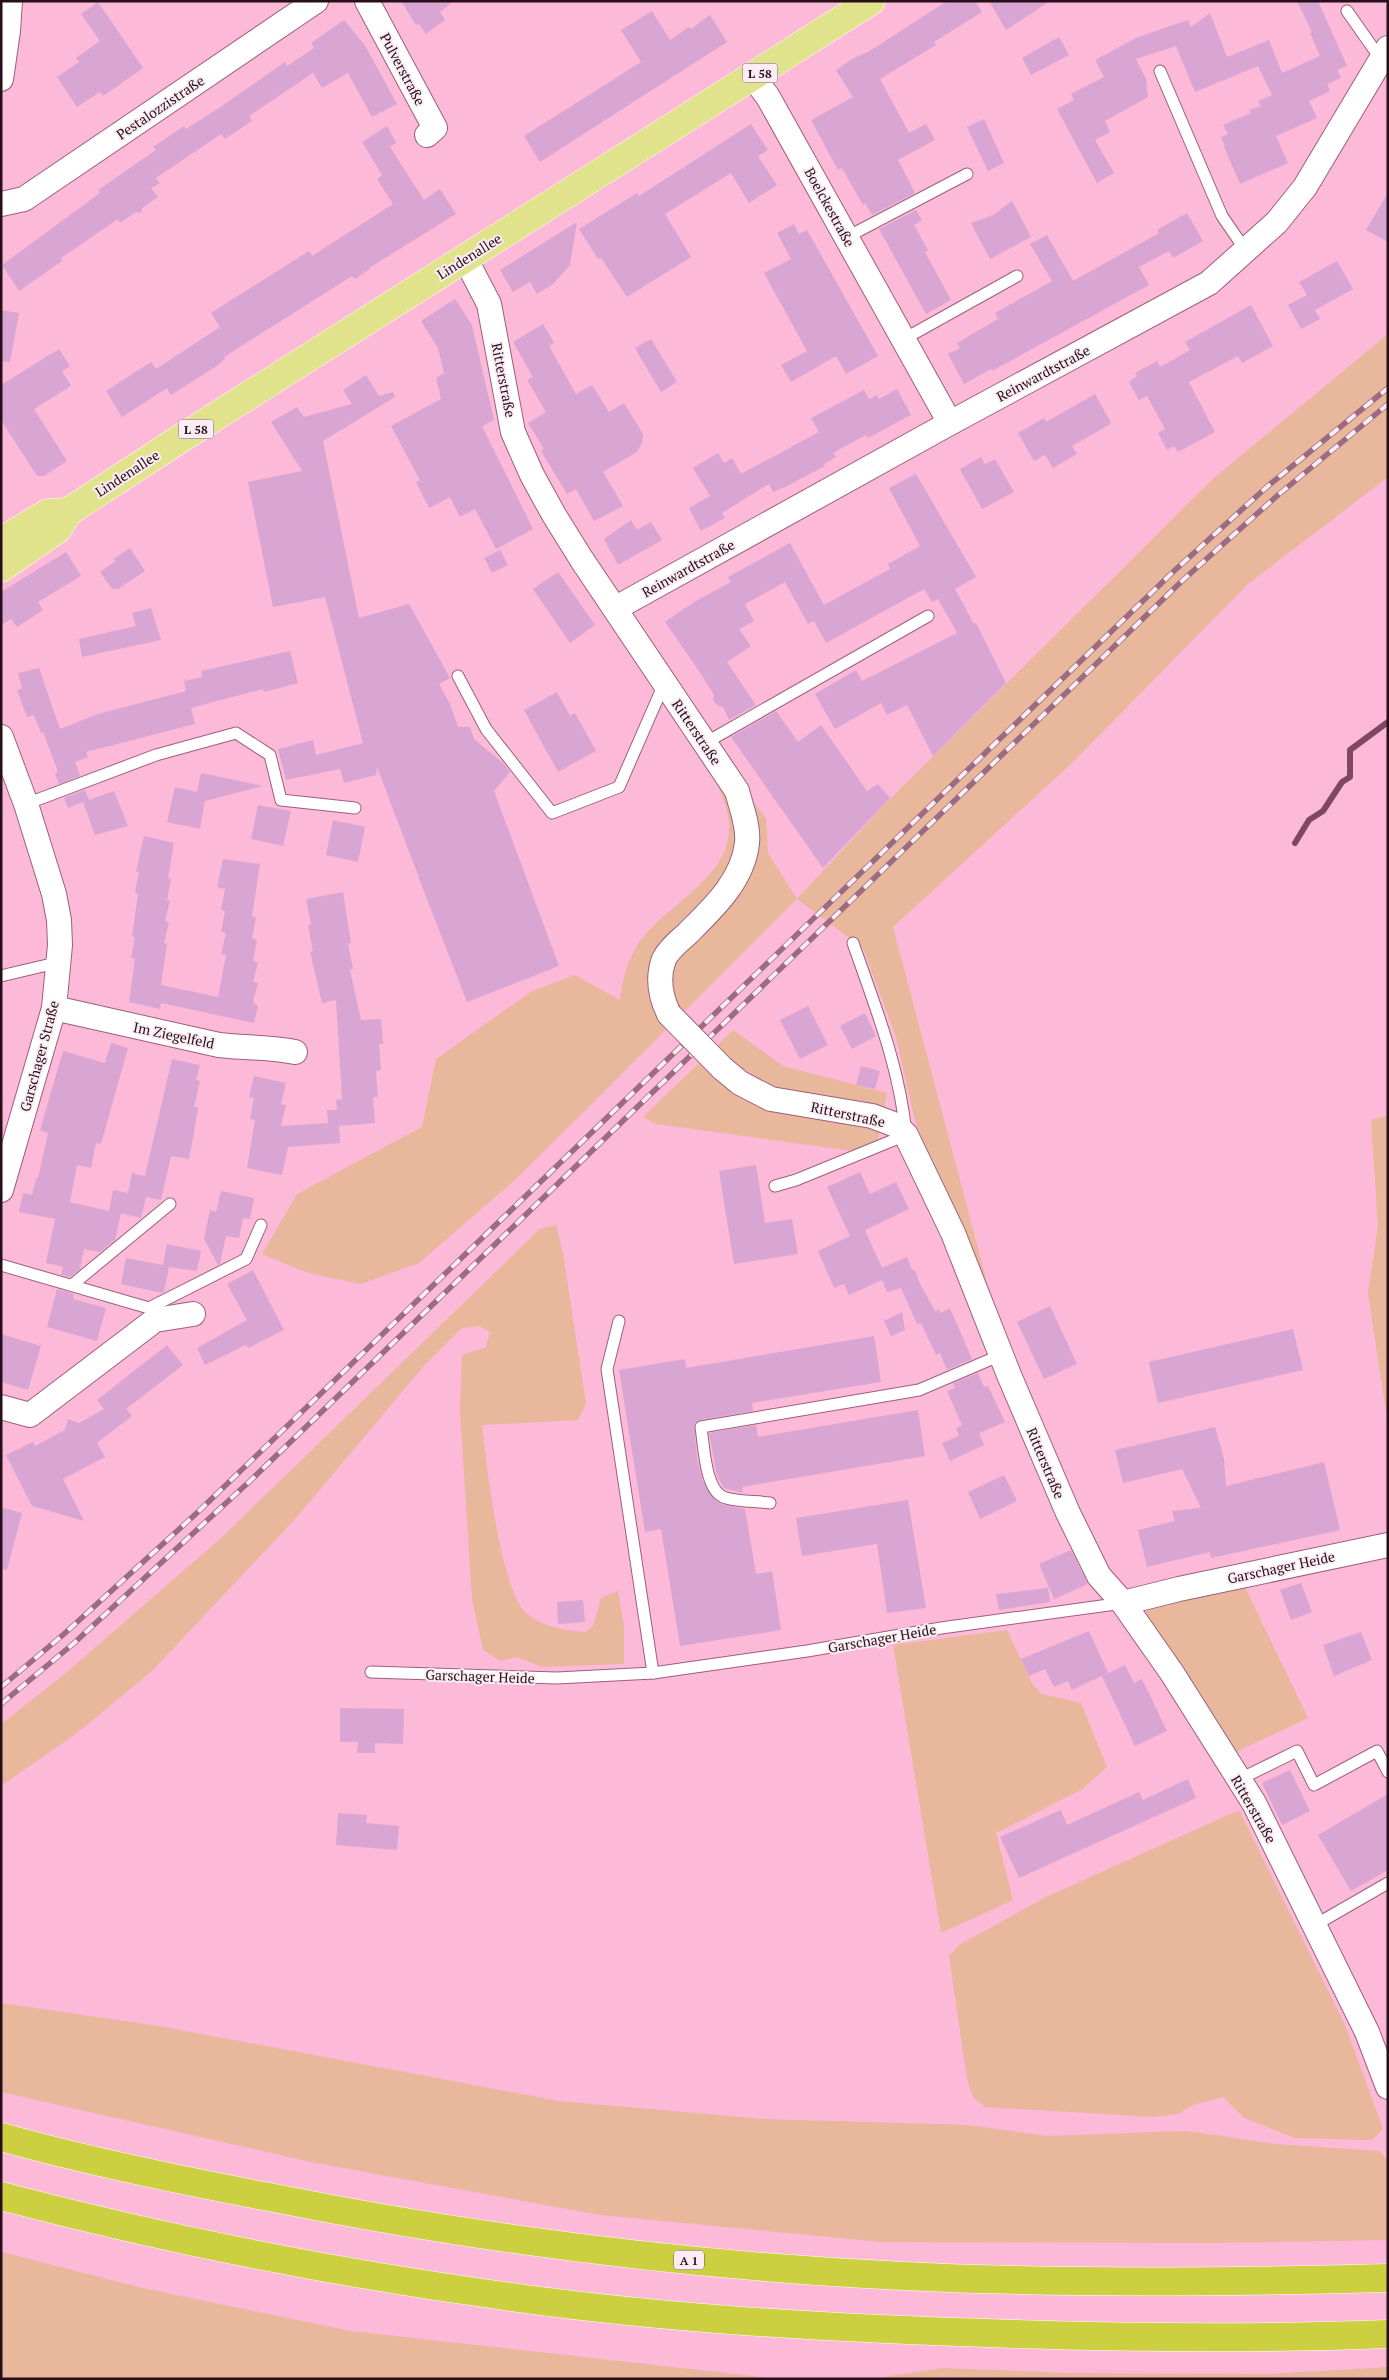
<svg xmlns="http://www.w3.org/2000/svg" width="1389" height="2380" font-family="'PT Serif',serif">
<style>
.green{fill:#e8b79c}
.lines{fill:none;stroke-linecap:round;stroke-linejoin:round}
.stream{stroke:#804762;stroke-width:6}
.building{fill:#d9a5d3}
.service-casing{stroke:#9c5f7b;stroke-width:13}
.minor-casing{stroke:#9c5f7b;stroke-width:26}
.primary-casing{stroke:#fff;stroke-width:29}
.motorway-casing{stroke:#fff;stroke-width:29}
.service{stroke:#fff;stroke-width:11}
.minor{stroke:#fff;stroke-width:24}
.primary{stroke:#e0e28c;stroke-width:28}
.motorway{stroke:#cccf3f;stroke-width:28}
.rail-casing{stroke:#9b6b81;stroke-width:5.5}
.rail{stroke:#fbedf3;stroke-width:4;stroke-dasharray:11;stroke-linecap:butt}
.minor-bridge-casing{stroke:#9c5f7b;stroke-width:26;stroke-linecap:butt}
.minor-bridge{stroke:#fff;stroke-width:24}
.labels{text-anchor:middle;dominant-baseline:central;stroke-width:4;stroke-linejoin:round;paint-order:stroke}
.shield{fill:#fbedf3;stroke:#66525b;stroke-width:1}
.shield-label{font-size:12px;font-weight:bold;fill:#260f1a}
.street-label{font-size:14px;fill:#260f1a;stroke:#fbedf3}
</style>
<rect width="100%" height="100%" fill="#fdb9d8"/>
<g class="green">
<path d="M1388,334v143l-140,107 -176,179 -179,164 95,359 -72,-161 -20,-88 -33,-89 -66,-49 -115,115c-13,-16 -15,-36 -5,-55l46,-50 24,-114 19,23 2,35 29,46 87,-94 330,-327z"/>
<path d="M713,774c5,8 12,17 16,26 25,62 -21,97 -58,137 -15,16 -26,33 -23,55 1,13 12,25 20,36l-152,151 -97,84 -58,21 -53,-11 -46,-19 35,-60 125,-67 14,-68 96,-68 43,-16 45,25c2,-18 6,-34 15,-51 23,-41 90,-65 94,-117 2,-20 -9,-40 -16,-58z"/>
<path d="M733,1030l50,36 104,27 -12,61 -219,-30 -13,-7z"/>
<path d="M1388,1115v311l-20,-133 10,-67 -7,-106z"/>
<path d="M556,1225l7,28 23,151 -8,16 -96,5c4,36 19,169 45,189 17,13 38,17 58,18l8,-6 8,-28 17,-7 6,36v37l-81,3 -27,-10 -16,4 -17,-11 -11,-51 -12,-189 2,-55 24,-8 4,-15 -11,-6 -17,2 -39,39 -127,151 -144,153 -75,62 -76,53v-62l59,-46 159,-138 321,-311z"/>
<path d="M1244,1585l64,133 -74,35 -88,-136 1,-10z"/>
<path d="M1007,1630l26,55 9,9 39,9 26,64 -26,23 -85,43 17,67 -72,33 -48,-288z"/>
<path d="M1239,1810l106,215 38,104 -11,11 -77,-2 -51,-20 -21,-21 -30,8 -15,9 -24,3 -169,-10 -12,-10 -6,-18 -18,-123 10,-11 87,-48z"/>
<path d="M1,2003l158,23 400,75 205,18 203,6 80,11 140,-5 89,13 104,7 8,10v79l-174,3 -333,-1 -281,-27 -284,-52 -315,-71z"/>
<path d="M1,2252l146,37 204,42 428,48h-778z"/>
<path d="M1388,2367v12h-515l68,-11 124,5 206,1z"/>
</g>
<g class="lines">
<path class="stream" d="M1295,843l14,-23 14,-9 19,-29 8,-5v-27l38,-28"/>
</g>
<g class="building">
<path d="M401,1h53l-14,11 5,8 -19,14 -7,-10 -3,1z"/>
<path d="M947,1h28l7,11 -48,30 2,3 -56,34 29,54 17,-9 9,16 -37,20 17,33 -43,22 -7,-12 -2,2 -21,-37 -4,2 -27,-50 42,-23 -17,-27 16,-11 16,-7z"/>
<path d="M989,1h61l-44,29z"/>
<path d="M1297,1h21l29,65 -10,4 4,8 -14,6 3,7 -21,10 8,17 -41,18 12,27 -48,21 -16,-37 1,-1 -4,-9 7,-3 -5,-9 28,-12 -2,-3 12,-4 -3,-5 14,-6 -14,-29 -63,26 -19,-46 -40,13 10,20 2,18 -43,24 5,11 -15,8 19,33 -17,10 -40,-74 17,-9 -3,-6 33,-17 -9,-17 41,-22 28,-10 24,-8 3,7 19,-14 17,44 42,-17 13,33 38,-17 -10,-23 2,-1z"/>
<path d="M98,2l45,66 -40,28 -3,-4 -23,15 -20,-30 22,-15 -3,-4 24,-17 -19,-27z"/>
<path d="M652,11l18,29 19,-13 2,2 19,-14 17,27 -187,120 -16,-26 117,-74 -20,-32z"/>
<path d="M344,20l22,27 31,57 -25,13 -24,-44 -26,15 -9,-15 -64,43 3,5 -27,18 -4,-5 -65,44 4,5 -9,5 7,9 -16,11 -1,5 -5,-1 -16,11 -2,-4 -57,39 1,3 -43,30 -17,-26 98,-72 -2,-3 58,-40 -3,-3 31,-21 2,3 33,-21 66,-46 2,4 27,-18 -3,-5z"/>
<path d="M1059,37l10,18 -38,20 -9,-17z"/>
<path d="M984,119l20,44 -16,8 -21,-44z"/>
<path d="M751,124l17,26 -10,6 19,29 -28,18 -18,-30 -66,41 26,43 -64,40 -26,-39 -3,1 -19,-30 58,-36 2,3z"/>
<path d="M387,126l9,17 -6,4 34,53 16,-11 16,25 -87,54 1,1 -15,10 -3,-3 -128,81 1,2 -8,7 -46,29 -4,-7 -45,29 -16,-26 45,-29 5,7 64,-42 -9,-14 98,-62 3,5 81,-52 -16,-25 5,-4 -20,-33z"/>
<path d="M1388,193v49l-22,-12z"/>
<path d="M1012,201l19,36 -41,22 -19,-36 22,-8z"/>
<path d="M916,210l6,10 -8,5 14,25 -3,2 26,48 -25,14 -47,-85z"/>
<path d="M1187,213l16,28 -30,17 -4,-7 -30,16 10,18 -157,86 -1,-2 -27,15 -16,-30 12,-6 -3,-5 41,-24 -3,-6 57,-32 -22,-37 17,-9 26,46 86,-48 -2,-3z"/>
<path d="M577,222l-7,43 -17,19 -16,10 -7,-12 -17,10 -13,-22z"/>
<path d="M794,224l5,10 8,-4 71,126 -32,18 -10,-18 -45,26 -10,-17 26,-14 -43,-78 27,-14 -14,-26z"/>
<path d="M1337,261l16,28 -38,21 5,9 -19,10 -13,-24 19,-10 -8,-13z"/>
<path d="M455,299l17,26 22,95 -12,6 51,103 -37,20 -21,-40 -15,8 -10,-20 -21,11 -13,-26 4,-2 -29,-54 50,-27 -5,-21 8,-5 -6,-25 -17,-27z"/>
<path d="M1251,305l22,41 -31,17 -4,-7 -49,26 26,50 -37,20 -4,-6 -7,4 -9,-17 7,-4 -18,-33 -8,4 -10,-18 8,-6 -2,-3 22,-12 3,6 30,-17 -5,-8z"/>
<path d="M1,310l18,3 -9,49 -9,-1z"/>
<path d="M543,324l11,19 -5,3 27,48 16,-9 17,27 15,-9 19,31 -1,9 -5,9 -34,20 20,34 -29,15 -18,-32 -9,5 -26,-43 3,-2 -16,-26 18,-11 -19,-32 6,-3 -20,-35z"/>
<path d="M651,339l26,43 -16,10 -26,-44z"/>
<path d="M59,349l11,17 -8,5 9,15 -37,23 33,52 -23,15h-7l-36,-56v-35z"/>
<path d="M366,375l13,21 14,-4 2,5 -72,44 36,177 50,-14 41,74 -11,6 11,20 8,23h12l4,12 30,25 6,8 -16,19 65,175 -92,36 -49,-126 3,-1h-3l-41,-108 -1,8 -32,8 -4,-14 -54,11 -8,-31 35,-9 3,15 47,-12 -38,-146 -52,10 -25,-125 54,-11 -31,-49 26,-15 7,10 48,-13 -9,-14z"/>
<path d="M897,389l14,26 -43,23 -2,-3 -33,18 3,4 -12,7 1,2 -40,21 -12,5 -4,-8 -47,29 3,5 -24,13 -12,-23 21,-12 -17,-28 25,-15 6,10 8,-5 9,16 78,-42 -8,-14 53,-28 5,9 8,-4 2,4z"/>
<path d="M1095,394l16,29 -2,2 -37,21 5,8 -24,14 -8,-13 -11,6 -16,-28 26,-15 2,4z"/>
<path d="M981,457l4,7 10,-5 19,33 -32,17 -22,-40z"/>
<path d="M916,474l60,103 -21,12 19,35 2,-1 30,60 -73,73 -26,-51 -20,10 -6,-12 -46,26 -20,-35 41,-24 6,11 95,-48 -19,-34 -6,3 -8,-13 -98,54 -12,-22 -6,3 -23,-42 -40,22 9,17 -15,8 12,17 -24,16 29,43 -27,15 -6,-13 -5,-1 -5,-6 1,-5 -15,-24 -34,-49 29,-20 37,-20 -3,-5 62,-34 34,62 66,-36 -2,-5 32,-18 -31,-58z"/>
<path d="M631,520l6,10 14,-8 11,18 -44,25 -14,-26z"/>
<path d="M130,548l15,23 -27,18h-6l-12,-17 16,-11 -3,-2z"/>
<path d="M500,550l8,15 -16,8 -8,-15z"/>
<path d="M66,552l15,24 -43,26 5,8 -26,17 -6,-8 -10,6v-33z"/>
<path d="M558,572l37,53 -25,18 -37,-54z"/>
<path d="M151,608l10,32 -79,17 -3,-18 57,-13 -4,-13z"/>
<path d="M290,651l8,32 -34,9 -1,-3 -72,19 4,16 -109,28 2,5 -13,5 5,14 -21,8 -4,-11 3,-1 -15,-40 -2,1 -7,-18 -7,2 -10,-27 5,-2 -4,-15 21,-5 21,61 38,-15 88,-23 -2,-10 18,-4 -1,-6z"/>
<path d="M557,692l13,24 5,-3 21,38 -38,21 -34,-62z"/>
<path d="M776,711l22,31 23,-17 46,66 11,-7 12,14 -67,70 -92,-131z"/>
<path d="M201,773l62,13 -58,15 -5,28 -33,-7 8,-35 22,5z"/>
<path d="M85,790l4,10 25,-9 14,35 -33,9 -12,-33 -15,6 -4,-10z"/>
<path d="M258,805l33,6 -8,35 -32,-7z"/>
<path d="M333,820l32,7 -7,35 -32,-7z"/>
<path d="M144,836l30,7 -6,35 3,1 -4,21 3,1 -5,20 4,1 -5,21 3,1 -6,41 57,12 8,-42 -5,-1 5,-21 -5,-1 4,-21 -4,-1 4,-21 -8,-2 6,-28 37,5 -8,52 4,2 -4,20 5,2 -4,21 5,1 -5,20 5,1 -5,19 5,4 -4,17 -93,-20 -1,6 -31,-7 6,-43 -4,-1 4,-21 -3,-1 6,-42 -3,-1 4,-21h-3z"/>
<path d="M343,892l8,51 -3,1 5,25 -3,1 11,50 20,-1 2,25h-4l2,26 -5,1 2,26h-5l2,26 -36,3 1,17 -52,4 -6,28 -35,-7 8,-48 -5,-1 4,-21 -5,-1 5,-21 32,7 -5,21 5,1 -5,21 47,-3 -1,-13h10l-1,-10 6,-1 -6,-99 -14,3 -12,-51 3,-1 -5,-25 3,-2 -5,-25z"/>
<path d="M808,1006l20,39 -28,14 -20,-39z"/>
<path d="M865,1013l11,23 -24,13 -12,-23z"/>
<path d="M111,1043l17,5 -27,96 -5,-1 -5,25 -14,-3 -7,37 39,9 4,-21 15,3 4,-20 13,3 27,-117 28,6 -4,15 4,1 -6,26h4l-4,26 -5,26 -18,-3 -10,44 -15,-3 -5,21 -20,-5 -6,27 -15,12 -16,-3 -4,20 -10,8 -9,-2 2,-8 -17,-4 9,-44 -36,-7 4,-19 9,2 4,-17h2l10,-45 -8,-3 23,-79 42,12z"/>
<path d="M861,1066l19,5 -5,18 -19,-4z"/>
<path d="M756,1165l9,58 27,-4 6,35 -64,10 -15,-93z"/>
<path d="M860,1172l10,22 26,-12 13,27 -44,21 17,38 25,-11 5,13h3l4,12 16,29 4,-2 1,4 10,-5 22,51 -25,11 -7,-17 -4,2 -15,-32 -4,1 -16,-36 -14,4 -5,-12 -33,15 -5,-11 -10,4 -16,-37 32,-15 -23,-49z"/>
<path d="M221,1191l33,7 -4,21 -7,-1 -4,20 -13,-2 -6,28 -2,1 -14,-26 6,-29 6,2z"/>
<path d="M167,1244l34,7 -4,20 -28,-4 -5,25 -2,1 -41,-9 5,-26 37,7z"/>
<path d="M253,1270l31,60 -36,18 -2,-3 -41,20 -8,-17 50,-28 -20,-36z"/>
<path d="M57,1289l17,5 -1,5 33,9 -9,33 -50,-14z"/>
<path d="M1050,1306l27,58 -33,15 -27,-57z"/>
<path d="M902,1312l3,18 -14,6 -7,-15z"/>
<path d="M1293,1329l10,41 -145,33 -9,-41z"/>
<path d="M1,1334l40,12 -13,44 -27,-8z"/>
<path d="M874,1336l7,46 -129,21 1,8 -53,9 -6,4 3,34 6,23 13,20 8,4 21,4 11,65 16,-3 9,59 -101,16 -19,-117 -16,3 -26,-162 66,-11 1,9z"/>
<path d="M167,1345l16,20 -57,44 6,7 -35,27 8,14 -42,22 21,42 -52,-15 -26,-51 27,-13 2,4 30,-16 3,-11 11,4 25,-14 -7,-9z"/>
<path d="M978,1373l6,14 4,-1 17,36 -26,11 5,12 -34,16 -8,-18 17,-7 -3,-8 6,-3 -15,-34 8,-3 -2,-5z"/>
<path d="M918,1410l7,46 -183,31 1,6 -19,-5 -7,-12 -8,-43 47,-8 2,12z"/>
<path d="M1215,1427l9,32 2,27 98,-24 16,68 -129,28 -1,-6 -63,15 -9,-37 37,-9 -3,-10 29,-3 -19,-39 -59,14 -8,-33z"/>
<path d="M1004,1475l13,26 -37,18 -12,-27z"/>
<path d="M908,1500l18,108 -39,5 -10,-69 -75,12 -6,-38z"/>
<path d="M1,1507l21,6 -15,57 -6,-1z"/>
<path d="M1071,1550l17,34 -34,15 -15,-35z"/>
<path d="M1301,1583l11,29 -21,8 -11,-30z"/>
<path d="M1048,1588l2,14 -51,8 -3,-16z"/>
<path d="M583,1600l2,22 -27,2 -1,-22z"/>
<path d="M1089,1631l19,42 -36,17 -4,-9 -14,6 -9,-18 -16,7 -8,-17z"/>
<path d="M1361,1632l11,28 -38,16 -11,-31z"/>
<path d="M1125,1665l9,18 8,-4 25,52 -32,15 -33,-70z"/>
<path d="M340,1708l64,1 -1,35 -28,-1v10h-18l1,-11h-18z"/>
<path d="M1290,1770l20,41 -28,14 -20,-42z"/>
<path d="M1188,1779l8,19 -177,80 -19,-41 61,-27 6,15 72,-33 4,8z"/>
<path d="M1388,1794v76l-37,21 -33,-56z"/>
<path d="M338,1813l29,2 -1,8 33,3 -2,24 -61,-5z"/>
</g>
<g class="lines">
<g class="service-casing">
<g id="service">
<path d="M1347,11l33,47"/>
<path d="M1160,71l62,145 24,35"/>
<path d="M847,237l120,-63"/>
<path d="M904,339l113,-63"/>
<path d="M458,676l28,53 66,84 67,-26 45,-103"/>
<path d="M705,743l223,-127"/>
<path d="M26,804l130,-49 80,-22 34,22 11,45 74,8"/>
<path d="M1,976l59,-14"/>
<path d="M775,1186l21,-6 110,-45c-6,-67 -31,-129 -53,-192"/>
<path d="M1,1265l148,43 97,-49 15,-34"/>
<path d="M72,1285l98,-81"/>
<path d="M619,1321l-12,48 46,304"/>
<path d="M770,1503c-14,-2 -30,-1 -44,-5 -21,-5 -22,-52 -25,-71l218,-37 82,-35"/>
<path d="M371,1672l186,6 96,-5 154,-22 134,-23 182,-25"/>
<path d="M1238,1780l59,-29 17,34 63,-34 11,21"/>
<path d="M1315,1925l73,-42"/>
</g>
</g>
<g class="minor-casing">
<g id="minor">
<path d="M367,1l68,127 -8,7"/>
<path d="M753,77l15,20 182,326"/>
<path d="M1,79l7,-48 2,-30"/>
<path d="M1,204l23,-5 292,-198"/>
<path d="M465,258l24,46 24,128 19,43 22,40 28,45 155,231c4,16 12,35 10,52 -4,38 -35,66 -60,91 -8,7 -18,15 -23,25 -7,19 -4,37 5,55"/>
<path d="M616,608l334,-185 259,-140 68,-61 28,-35 83,-139"/>
<path d="M1,737l25,67 28,90 5,26 1,25 -6,63 -53,182"/>
<path d="M54,1008l165,37c26,3 50,2 76,7"/>
<path d="M722,1068l18,15 31,16 101,17 24,9 10,10 47,98 56,142 59,138 31,63 24,27 49,70 82,130 113,229 21,55"/>
<path d="M1,1407l29,8 125,-95 38,-6"/>
<path d="M1123,1603l56,-14 209,-44"/>
</g>
</g>
<g class="primary-casing">
<g id="primary">
<path d="M1,541l47,-28 20,-1"/>
<path d="M1,568l57,-39 10,-17 112,-73 691,-438"/>
</g>
</g>
<g class="motorway-casing">
<g id="motorway">
<path d="M1,2137c89,25 178,43 268,60 209,42 421,69 634,79 161,8 323,6 485,2"/>
<path d="M1,2196c163,43 336,77 503,100 169,24 341,33 511,38 125,4 248,5 373,0"/>
</g>
</g>
<use href="#service" class="service"/>
<use href="#minor" class="minor"/>
<use href="#primary" class="primary"/>
<use href="#motorway" class="motorway"/>
<g class="rail-casing">
<g id="rail">
<path d="M1,1687l63,-53 135,-123 975,-940 95,-86 119,-97"/>
<path d="M1,1704l72,-60 178,-164 932,-900 95,-85 110,-91"/>
</g>
</g>
<use href="#rail" class="rail"/>
<g class="minor-bridge-casing">
<path id="minor-bridge" d="M669,1014l53,54"/>
</g>
<use href="#minor-bridge" class="minor-bridge"/>
</g>
<g class="labels">
<g class="shield">
<rect x="742.5" y="63.5" width="35" height="19" rx="4"/>
<rect x="178.5" y="419.5" width="35" height="19" rx="4"/>
<rect x="674" y="2250.5" width="30" height="19" rx="4"/>
</g>
<g class="shield-label">
<text x="760" y="73">L 58</text>
<text x="196" y="429">L 58</text>
<text x="689" y="2260">A 1</text>
</g>
<g class="street-label">
<text transform="translate(403 69) rotate(62)">Pulverstraße</text>
<text transform="translate(160 107) rotate(-34)">Pestalozzistraße</text>
<text transform="translate(830 207) rotate(61)">Boelckestraße</text>
<text transform="translate(469 256) rotate(-32)">Lindenallee</text>
<text transform="translate(1043 373) rotate(-28)">Reinwardtstraße</text>
<text transform="translate(504 380) rotate(79)">Ritterstraße</text>
<text transform="translate(127 473) rotate(-33)">Lindenallee</text>
<text transform="translate(688 568) rotate(-29)">Reinwardtstraße</text>
<text transform="translate(697 732) rotate(56)">Ritterstraße</text>
<text transform="translate(174 1035) rotate(12)">Im Ziegelfeld</text>
<text transform="translate(39 1056) rotate(-75)">Garschager Straße</text>
<text transform="translate(848 1114) rotate(12)">Ritterstraße</text>
<text transform="translate(1046 1463) rotate(67)">Ritterstraße</text>
<text transform="translate(1281 1567) rotate(-12)">Garschager Heide</text>
<text transform="translate(882 1638) rotate(-10)">Garschager Heide</text>
<text transform="translate(480 1676) rotate(2)">Garschager Heide</text>
<text transform="translate(1254 1809) rotate(60)">Ritterstraße</text>
</g>
</g>
<rect width="1389" height="2380" fill="none" stroke="#260f1a" stroke-width="5"/>
</svg>
